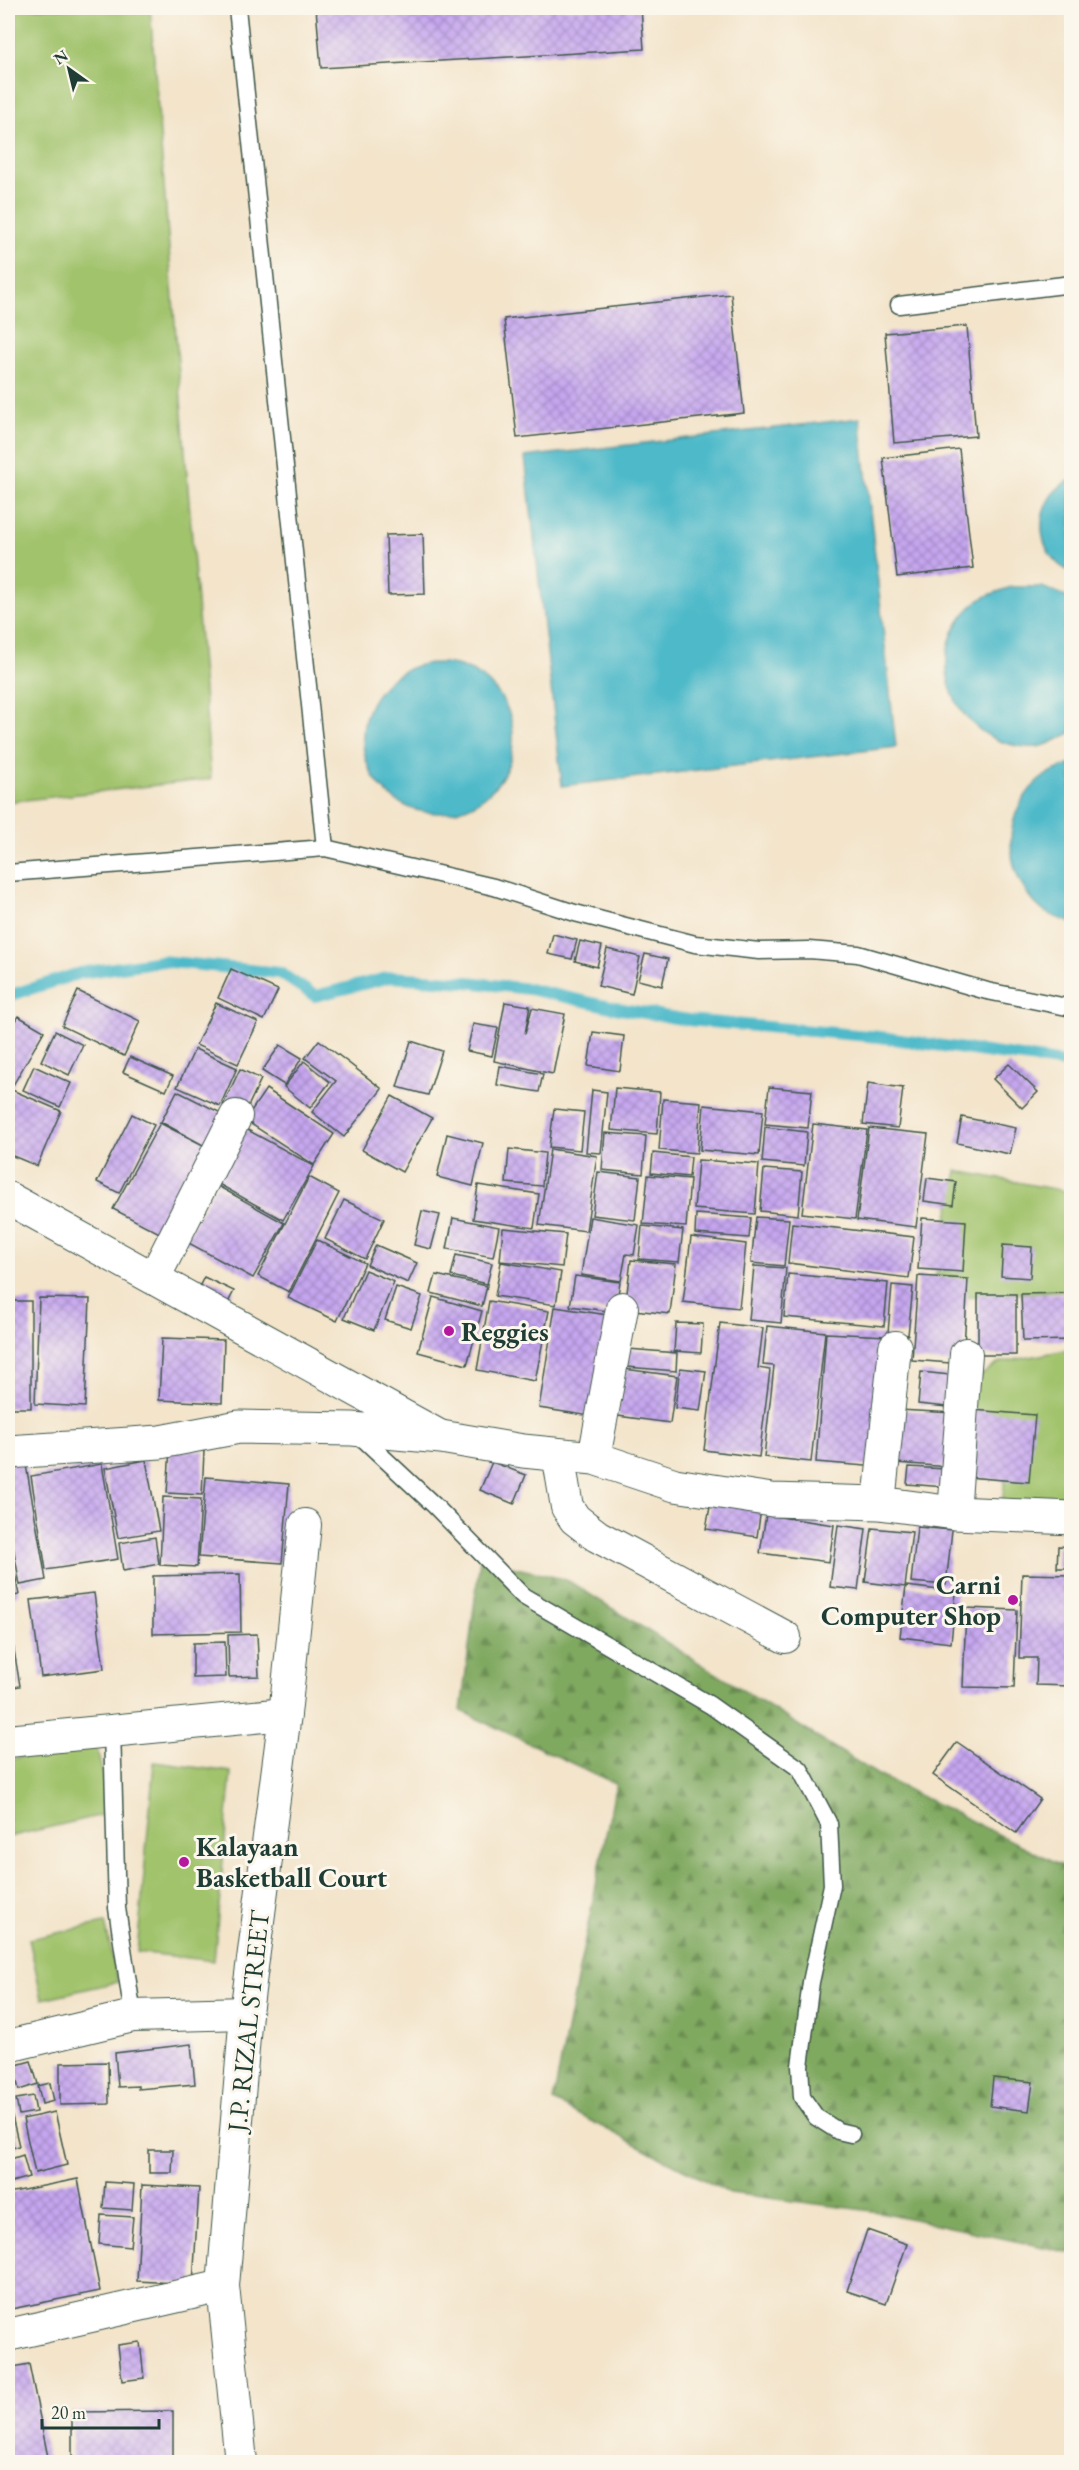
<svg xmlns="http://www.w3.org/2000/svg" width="1079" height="2470" font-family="'EB Garamond',serif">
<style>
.green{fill:#a1c36c;stroke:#608050;stroke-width:1.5}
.forest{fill:url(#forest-firs);stroke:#50734a;stroke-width:1.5}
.water{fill:#4db9c9;stroke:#367b7e;stroke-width:1.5}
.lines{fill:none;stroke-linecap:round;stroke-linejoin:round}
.stream{stroke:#4db9c9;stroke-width:12}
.building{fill:url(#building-cross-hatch)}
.service-casing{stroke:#3f564a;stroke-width:19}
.minor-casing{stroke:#3f564a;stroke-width:34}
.tertiary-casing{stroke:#3f564a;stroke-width:35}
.service{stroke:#fff;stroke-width:16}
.minor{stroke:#fff;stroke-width:32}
.tertiary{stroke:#fff;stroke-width:33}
.poi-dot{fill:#b5179e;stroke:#fbf7ec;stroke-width:2}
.labels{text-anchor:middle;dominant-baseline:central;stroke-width:6;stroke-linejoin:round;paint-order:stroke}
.poi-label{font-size:27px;font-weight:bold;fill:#1f3d34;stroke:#fbf7ec;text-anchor:start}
.street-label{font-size:27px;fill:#1f3d34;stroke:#fbf7ec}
</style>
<defs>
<pattern id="forest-firs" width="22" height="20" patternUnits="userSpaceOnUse" patternTransform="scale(1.5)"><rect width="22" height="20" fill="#80a960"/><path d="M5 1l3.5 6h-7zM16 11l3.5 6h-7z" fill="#688b50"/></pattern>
<pattern id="building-cross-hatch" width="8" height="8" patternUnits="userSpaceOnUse" patternTransform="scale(1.5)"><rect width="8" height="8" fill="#c6a6f0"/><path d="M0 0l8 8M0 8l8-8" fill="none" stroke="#a088c3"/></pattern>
</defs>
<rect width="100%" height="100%" fill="#fbf7ec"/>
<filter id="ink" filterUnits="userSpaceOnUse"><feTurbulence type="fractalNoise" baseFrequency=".0167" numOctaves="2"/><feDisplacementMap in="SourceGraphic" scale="12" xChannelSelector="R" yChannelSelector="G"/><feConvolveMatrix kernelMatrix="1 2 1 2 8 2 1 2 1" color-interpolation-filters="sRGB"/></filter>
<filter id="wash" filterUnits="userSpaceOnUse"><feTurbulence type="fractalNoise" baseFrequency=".008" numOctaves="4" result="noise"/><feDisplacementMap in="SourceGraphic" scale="24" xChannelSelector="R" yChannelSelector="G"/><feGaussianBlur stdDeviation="1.35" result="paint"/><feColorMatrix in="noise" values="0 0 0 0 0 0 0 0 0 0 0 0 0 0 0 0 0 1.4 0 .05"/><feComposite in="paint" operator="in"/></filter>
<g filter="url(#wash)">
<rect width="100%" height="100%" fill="#f3e4ca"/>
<g class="green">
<path d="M8,8h142l61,771 -203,23z"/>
<path d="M957,1171l114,21v98l-140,9z"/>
<path d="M1071,1349v167l-70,-5 12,-95 -48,-4 -1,-25 35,-24z"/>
<path d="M95,1740l16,73 -103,24v-77z"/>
<path d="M154,1762l77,10 -17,189 -77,-9z"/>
<path d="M105,1923l13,59 -76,17 -13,-60z"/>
</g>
<path class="forest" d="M480,1559l87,21 311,195 193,95v383l-191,-41 -151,-19 -176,-92 63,-317 -155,-73z"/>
<g class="water">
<path d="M860,418l36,329 -334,39 -37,-329z"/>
<path d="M1071,480v92c-39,-17 -39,-75 0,-92z"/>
<path d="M1011,587h31l29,12v134c-9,4 -19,10 -29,13 -14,3 -32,-1 -45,-6 -57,-25 -70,-104 -16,-141 9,-6 21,-8 30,-12z"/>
<circle cx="438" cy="738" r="75"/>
<path d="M1071,764v159c-9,-4 -21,-7 -29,-13 -41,-36 -43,-102 4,-135 7,-5 18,-8 25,-11z"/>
</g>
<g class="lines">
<path class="stream" d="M8,996l72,-23 81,-12 119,12 35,23 76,-19 76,5 62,7 86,19 73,12 191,17 193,27"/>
</g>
<g id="blocks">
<g class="building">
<path d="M316,8h325l3,41 -323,19z"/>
<path d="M731,294l13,119 -227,25 -13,-119z"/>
<path d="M967,326l9,110 -82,7 -9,-110z"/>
<path d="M959,449l14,119 -76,9 -14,-119z"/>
<path d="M423,534l2,60 -37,1 -2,-60z"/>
<path d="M553,934l24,6 -5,19 -24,-5z"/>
<path d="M580,941l22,5 -5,21 -22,-6z"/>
<path d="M607,949l33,8 -8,37 -34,-8z"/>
<path d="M645,954l23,5 -6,27 -24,-6z"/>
<path d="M231,969l47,21 -14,30 -46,-22z"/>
<path d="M78,991l62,30 -16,35 -62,-30z"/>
<path d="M505,1002l25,4 -5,28 7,-26 33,6 -12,60 -59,-13z"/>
<path d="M216,1003l42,19 -20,42 -42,-19z"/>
<path d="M18,1016l26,15 -32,56 -4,-3v-52z"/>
<path d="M473,1024l25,4 -6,28 -25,-5z"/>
<path d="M55,1031l28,14 -14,30 -28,-14z"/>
<path d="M593,1032l31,4 -4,35 -32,-5z"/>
<path d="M319,1040l63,49 -38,48 -32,-25 24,-31 -31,-23z"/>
<path d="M411,1041l31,10 -14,44 -31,-8z"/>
<path d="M280,1045l22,13 -18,27 -22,-14z"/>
<path d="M195,1049l42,19 -17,38 -43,-19z"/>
<path d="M130,1057l43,19 -7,15 -43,-19z"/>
<path d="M304,1061l26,21 -20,26 -26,-21z"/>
<path d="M1009,1064l29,28 -16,16 -29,-29z"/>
<path d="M34,1066l37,17 -11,24 -37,-17z"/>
<path d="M500,1066l43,8 -4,18 -42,-7z"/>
<path d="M240,1069l21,10 -17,36 -21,-10z"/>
<path d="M868,1083l35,5 -5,40 -35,-4z"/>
<path d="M769,1087l43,4 -4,37 -43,-4z"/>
<path d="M615,1088l45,4 -3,42 -46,-4z"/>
<path d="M266,1089l68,45 -20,31 -69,-45z"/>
<path d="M12,1090l49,21 -24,55 -29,-12v-52z"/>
<path d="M592,1090l15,2 -6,61 -15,-1z"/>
<path d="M177,1091l56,28 -62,120 -58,-30 47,-86 43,22 -42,-23z"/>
<path d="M392,1096l40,22 -30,54 -40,-22z"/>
<path d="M663,1099l38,3 -4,51 -38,-3z"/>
<path d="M704,1105l59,6 -4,44 -59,-5z"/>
<path d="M554,1109l30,3 -4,38 -31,-3z"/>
<path d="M132,1114l22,11 -35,68 -22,-11z"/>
<path d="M962,1117l54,11 -6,26 -53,-11z"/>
<path d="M813,1124l54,6 -12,89 -53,-6z"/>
<path d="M765,1127l42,5 -3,34 -42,-4z"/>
<path d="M244,1128l70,38 -31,54 -68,-38z"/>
<path d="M869,1128l59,6 -12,93 -59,-7z"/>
<path d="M605,1133l41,3 -3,38 -41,-4z"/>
<path d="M447,1134l36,9 -10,43 -36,-9z"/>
<path d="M509,1149l36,4 -3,33 -36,-3z"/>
<path d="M550,1149l47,7 -11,75 -47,-6z"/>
<path d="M653,1153l38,4 -2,20 -38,-4z"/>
<path d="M698,1160l61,4 -4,50 -61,-5z"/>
<path d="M764,1169l38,3 -4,43 -38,-4z"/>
<path d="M598,1172l42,5 -5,43 -43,-5z"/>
<path d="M648,1175l42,4 -4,48 -43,-3z"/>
<path d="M309,1177l30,16 -50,99 -31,-16z"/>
<path d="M927,1178l29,4 -3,23 -29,-4z"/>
<path d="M216,1185l68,38 -31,55 -68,-37z"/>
<path d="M478,1185l61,9 -5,34 -61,-9z"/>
<path d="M344,1200l40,19 -19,40 -40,-20z"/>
<path d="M422,1211l18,4 -9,34 -17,-4z"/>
<path d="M696,1214l55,4 -2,20 -54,-4z"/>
<path d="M590,1217l49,8 -5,30 -8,-1 -5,27 -40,-6z"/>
<path d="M756,1217l33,2 -5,47 -33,-3z"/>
<path d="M453,1218l46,9 -6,30 -46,-8z"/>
<path d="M922,1218l44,3 -3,51 -45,-3z"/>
<path d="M792,1223l122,14 -5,41 -121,-15z"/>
<path d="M642,1226l41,4 -4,32 -40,-3z"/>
<path d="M503,1228l63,6 -4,33 -62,-6z"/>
<path d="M691,1237l55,7 -7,64 -56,-6z"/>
<path d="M317,1240l48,23 -28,58 -49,-23z"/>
<path d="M376,1245l41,18 -9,20 -41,-18z"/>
<path d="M1003,1245l29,2 -2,31 -29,-2z"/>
<path d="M456,1255l36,8 -5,21 -36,-8z"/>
<path d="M631,1260l45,4 -6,50 -45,-5z"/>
<path d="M501,1262l60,10 -5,33 -61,-9z"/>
<path d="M754,1266l32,2 -5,55 -32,-3z"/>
<path d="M365,1270l29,12 -20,48 -30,-12z"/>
<path d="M788,1274l100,9 -4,43 -100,-9z"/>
<path d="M436,1275l51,11 -5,20 -51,-13z"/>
<path d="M575,1276l45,6 -5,30 -45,-6z"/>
<path d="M918,1276l50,3 -5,85 -51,-4z"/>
<path d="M204,1277l30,14 -11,21 -29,-15z"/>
<path d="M892,1285l21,2 -5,48 -20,-2z"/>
<path d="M396,1287l26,9 -11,32 -26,-8z"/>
<path d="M1072,1293v47l-49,1 -2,-47z"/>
<rect x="978" y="1294" width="38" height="61"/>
<path d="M433,1297l49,14 -15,54 -49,-13z"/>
<path d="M39,1298l51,1 -5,108 -50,-3z"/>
<rect x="8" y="1301" width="23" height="107"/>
<path d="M489,1301l60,10 -14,70 -58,-11z"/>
<path d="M555,1307l59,9 -17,101 -58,-9z"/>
<path d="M676,1323l27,1 -2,29 -27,-2z"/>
<path d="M720,1323l43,5 -5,40 12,2 -11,87 -55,-7z"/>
<path d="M767,1326l58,6 -14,130 -47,-5 10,-91 -11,-1z"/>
<path d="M826,1333l61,3 -9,131 -62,-5z"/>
<path d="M162,1338l62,2 -2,63 -63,-3z"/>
<path d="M628,1349l49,4 -1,18 -50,-4z"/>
<path d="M680,1368l26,3 -6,40 -25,-3z"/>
<path d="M624,1369l53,7 -7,47 -52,-7z"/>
<path d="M921,1372l39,4 -3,32 -39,-4z"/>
<path d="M899,1410l55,3 -4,54 -54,-4z"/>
<path d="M973,1410l62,5 -6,67 -62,-5z"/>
<path d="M170,1449l34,2 -2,44 -35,-2z"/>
<path d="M25,1459l21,121 -26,5 -12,-66v-56z"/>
<path d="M146,1460l13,71 -41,7 -13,-70z"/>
<path d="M492,1462l34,13 -12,29 -34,-14z"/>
<path d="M102,1464l16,95 -72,11 -15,-94z"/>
<path d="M909,1467l37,2 -1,18 -38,-3z"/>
<path d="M206,1477l83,7 -7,79 -83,-6z"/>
<path d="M163,1497l38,2 -4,68 -37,-2z"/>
<path d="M711,1501l50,8 -4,28 -51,-8z"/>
<path d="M766,1515l68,10 -5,37 -69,-9z"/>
<path d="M838,1525l28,4 -8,61 -28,-3z"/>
<path d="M917,1527l35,3 -6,55 -35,-3z"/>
<path d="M872,1528l40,4 -7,55 -40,-5z"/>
<path d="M155,1537l4,27 -36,7 -4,-28z"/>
<path d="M8,1540l11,55 -11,2z"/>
<path d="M1058,1546l14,1v21h-15z"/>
<path d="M240,1574l1,58 -88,2v-58z"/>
<path d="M1022,1574l50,1v111l-36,-1 1,-27h-18z"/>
<path d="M906,1586l50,6 -5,51 -51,-6z"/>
<path d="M94,1593l10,76 -63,8 -10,-77z"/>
<path d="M966,1608l51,2 -3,78 -51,-1z"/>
<path d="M8,1614l12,72 -12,2z"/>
<path d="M257,1634l2,42 -30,1 -1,-42z"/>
<path d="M225,1642l1,35 -33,1v-35z"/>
<path d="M957,1742l83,57 -24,34 -83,-58z"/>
<path d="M191,2044l4,40 -57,5v-3l-20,1 -3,-34z"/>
<path d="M31,2061l7,23 -19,6 -6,-24z"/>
<path d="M108,2062l1,42 -49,1v-42z"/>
<path d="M993,2078l40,4 -4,29 -39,-5z"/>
<path d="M50,2083l4,18 -12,3 -4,-18z"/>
<path d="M33,2096l3,16 -17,3 -3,-16z"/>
<path d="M8,2099l11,47 -11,3z"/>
<path d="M55,2112l12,53 -32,8 -12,-54z"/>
<path d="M149,2150h24l-1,23h-23z"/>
<path d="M23,2155l6,22 -21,6v-23z"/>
<path d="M78,2179l22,112 -89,18 -3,-15v-101z"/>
<path d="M105,2182l29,2 -2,26 -29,-2z"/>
<path d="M142,2185l57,3 -6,96 -56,-3z"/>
<path d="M101,2215l32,2 -3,30 -31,-3z"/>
<path d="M867,2230l40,14 -21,60 -39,-13z"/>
<path d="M140,2342l4,36 -22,3 -4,-36z"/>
<path d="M29,2364l20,98h-41v-94z"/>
<path d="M173,2411v51h-101v-50z"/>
</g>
</g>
</g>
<g filter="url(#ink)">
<use href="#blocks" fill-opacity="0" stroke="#3f564a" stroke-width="1.5"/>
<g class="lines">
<g class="service-casing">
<g id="service">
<path d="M237,8l88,840"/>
<path d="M899,305l173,-21"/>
<path d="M8,873l317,-25 169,39 81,26 120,31 64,7 50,-1 49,4 129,37 85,17"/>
<path d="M357,1433l78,73 88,90 187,109 90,64 29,55 3,61 -21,97 -11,84 2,31 14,20 22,14 13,3"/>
<path d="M112,1729l5,179 16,108"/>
</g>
</g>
<g class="minor-casing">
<g id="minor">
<path d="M8,1198l433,239"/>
<path d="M154,1278l82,-162"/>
<path d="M558,1454l9,53 8,12 22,17 188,101"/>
<path d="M594,1458l28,-150"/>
<path d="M879,1503l16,-156"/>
<path d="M954,1513l12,-159"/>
<path d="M8,1741l277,-27"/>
<path d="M8,2046l125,-30 113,-3"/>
<path d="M8,2335l215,-49"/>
<path d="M241,2462l-18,-176 23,-273 39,-299 20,-189"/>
</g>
</g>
<g class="tertiary-casing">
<path id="tertiary" d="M8,1452l152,-10 79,-15 113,2 89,8 82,14 71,7 81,27 97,15 107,3 75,10 118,5"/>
</g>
<use href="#service" class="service"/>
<use href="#minor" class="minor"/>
<use href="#tertiary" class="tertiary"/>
</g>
</g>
<g class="poi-dot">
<circle cx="449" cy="1331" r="6"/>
<circle cx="1013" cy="1600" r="6"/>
<circle cx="184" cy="1862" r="6"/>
</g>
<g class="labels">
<g class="poi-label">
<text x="461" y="1331">Reggies</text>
<text x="1001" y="1584" text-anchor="end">Carni<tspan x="1001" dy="31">Computer Shop</tspan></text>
<text x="196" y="1846">Kalayaan<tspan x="196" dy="31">Basketball Court</tspan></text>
</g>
<g class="street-label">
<text transform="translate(248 2021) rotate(-84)">J.P. RIZAL STREET</text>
</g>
</g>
<rect width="1079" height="2470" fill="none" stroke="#fbf7ec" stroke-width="30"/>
<g transform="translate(69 69) rotate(326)" stroke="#fbf7ec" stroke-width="4.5" paint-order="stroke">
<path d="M0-4.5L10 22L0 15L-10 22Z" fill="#1f3d34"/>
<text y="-9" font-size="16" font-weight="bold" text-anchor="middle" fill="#1f3d34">N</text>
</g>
<path d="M42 2419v9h117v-9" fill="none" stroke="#1f3d34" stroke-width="3"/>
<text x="51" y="2419" font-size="18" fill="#1f3d34" stroke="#fbf7ec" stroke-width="4.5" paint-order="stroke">20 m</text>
</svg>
